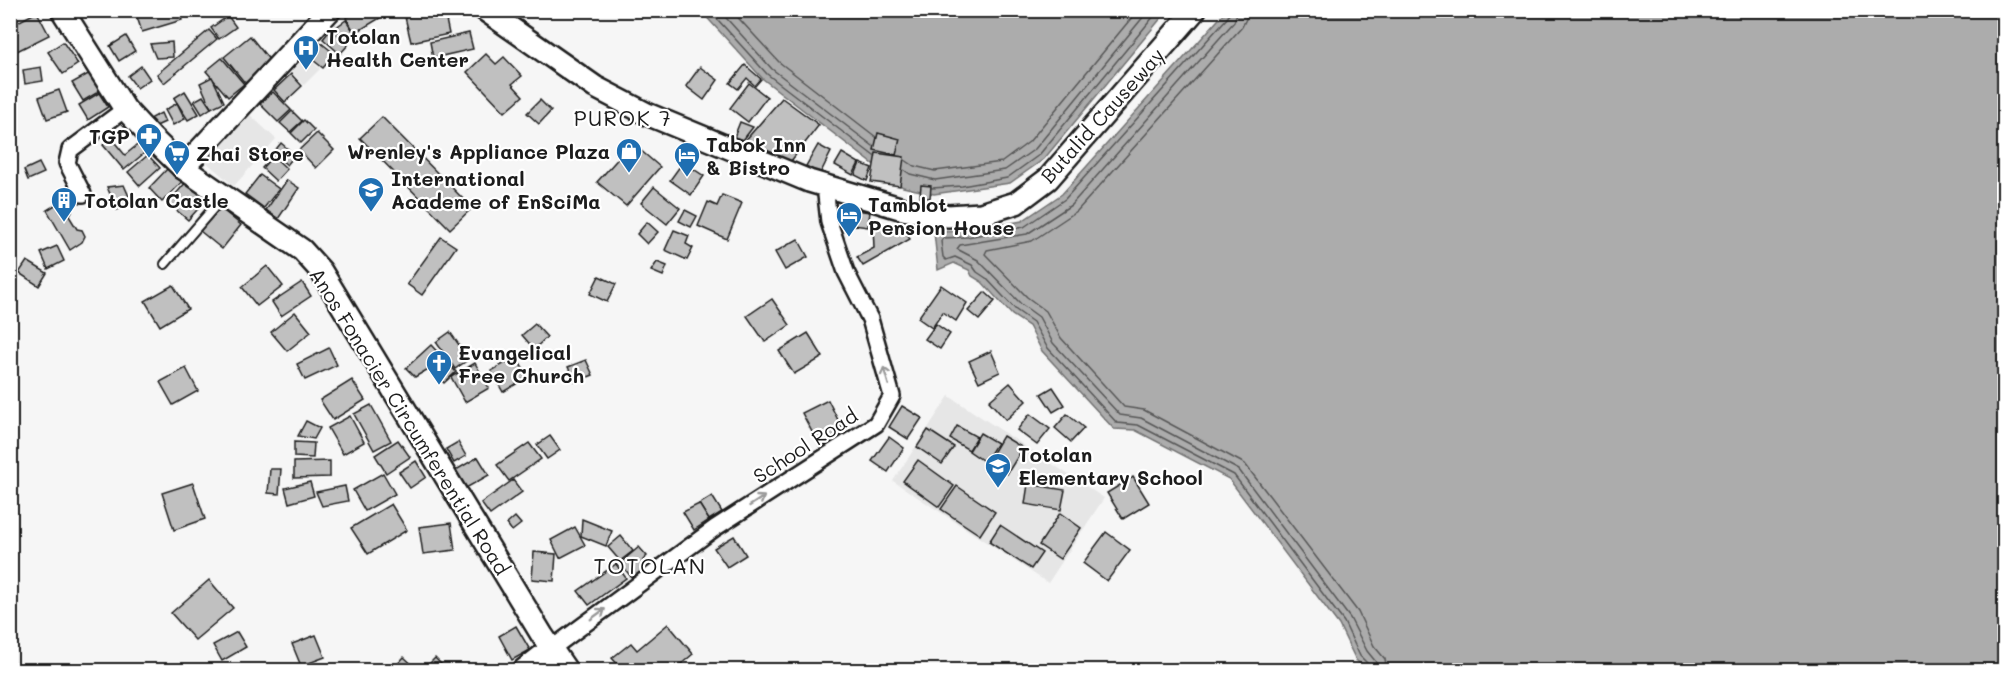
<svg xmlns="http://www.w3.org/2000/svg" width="2015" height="681" font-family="Mali,sans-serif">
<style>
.built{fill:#e6e6e6}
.water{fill:#acacac;stroke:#727272;stroke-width:1.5}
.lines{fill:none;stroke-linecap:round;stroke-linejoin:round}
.shore{stroke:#565656;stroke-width:1.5}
.building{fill:#c0c0c0;stroke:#1c1c1c;stroke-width:1.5}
.lane-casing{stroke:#1c1c1c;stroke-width:12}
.street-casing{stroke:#1c1c1c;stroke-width:20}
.secondary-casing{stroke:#1c1c1c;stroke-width:26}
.lane{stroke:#fff;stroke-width:8}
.street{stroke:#fff;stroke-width:15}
.secondary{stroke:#fff;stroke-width:21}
.oneway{stroke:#999}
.labels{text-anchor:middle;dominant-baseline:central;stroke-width:4.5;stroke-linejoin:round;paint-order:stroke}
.poi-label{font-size:20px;font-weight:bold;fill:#1c1c1c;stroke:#fff;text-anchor:start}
.street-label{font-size:20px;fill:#1c1c1c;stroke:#fff}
.neighbourhood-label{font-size:21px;letter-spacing:1.5px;fill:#1c1c1c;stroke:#fff}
.quarter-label{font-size:22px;letter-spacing:1.5px;fill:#1c1c1c;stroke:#fff}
</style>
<rect width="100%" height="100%" fill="#f6f6f6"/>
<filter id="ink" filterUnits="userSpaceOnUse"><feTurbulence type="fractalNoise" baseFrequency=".0167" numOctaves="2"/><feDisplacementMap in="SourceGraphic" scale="12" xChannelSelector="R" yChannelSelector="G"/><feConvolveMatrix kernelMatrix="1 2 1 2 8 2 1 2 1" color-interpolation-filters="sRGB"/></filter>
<g filter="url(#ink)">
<g class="built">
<path d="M307,56l13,13 -16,16 -13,-13z"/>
<path d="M249,114l27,25 -42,47 -28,-24z"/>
<path d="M949,396l155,102 -56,85 -155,-102z"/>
</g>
<g class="water">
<path d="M701,11h466l-123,148 -34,24 -76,11 -31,-7 -140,-108z"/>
<path d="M1226,11h778v659h-637l-11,-10 -17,-35 -110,-146 -94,-49 -21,-1 -72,-78 -13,-25 -17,-11 -30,-33 -10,-6 -3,-6 -15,-7 -16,7 -4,-38 33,-1 55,-10 40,-27z"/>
</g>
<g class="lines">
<g class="shore">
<path d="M709,10l58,64 107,82"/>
<path d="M719,10l53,59 101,77"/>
<path d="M731,10l48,52 97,75"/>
<path d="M1230,10l-2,7 -163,182 -41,28 -57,10 -24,1 -2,3 2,16 3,3 9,-3 17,8 5,7 9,6 30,32 17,12 14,25 70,76 21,2 96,50 110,147 16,34 9,9 1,5"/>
<path d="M1238,10l-4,12 -163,183 -44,29 -67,11 -3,4 21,11 43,44 18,13 14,26 67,72 21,3 98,52 111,148 17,33 9,11 2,8"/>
<path d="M1247,10l-1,9 -4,8 -165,184 -45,30 -45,9 -2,4 42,43 19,14 15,27 63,69 20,3 101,54 113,148 16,34 11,13 2,11"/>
<path d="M905,160l9,6 21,5 67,-9 27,-20 109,-132"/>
<path d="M904,170l6,4 25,6 70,-10 30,-21 114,-139"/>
<path d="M932,188l30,-2 45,-8 32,-23 120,-145"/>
</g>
</g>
<g class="building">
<path d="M158,10h21l3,10 -40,12 -5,-15z"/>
<path d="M206,10h17l-14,7z"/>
<path d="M358,10h17l5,8 -25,15 -9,-15z"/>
<path d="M431,10h13l5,24 -38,8 -6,-25z"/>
<path d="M37,12l12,23 -34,17 -5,-8v-18z"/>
<path d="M228,16l8,11 -17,12 -8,-11z"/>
<path d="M346,20l8,12 -10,8 -9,-12z"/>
<path d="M331,29l17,16 -8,9 -17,-15z"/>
<path d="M209,30l8,9 -53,44 -7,-9z"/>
<path d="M469,33l4,16 -40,9 -3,-16z"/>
<path d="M126,36l9,15 -16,10 -9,-15z"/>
<path d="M250,36l21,26 -26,21 -21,-26z"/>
<path d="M63,42l15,22 -15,10 -15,-22z"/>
<path d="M172,42l1,15 -17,1 -6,-14z"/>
<path d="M320,42l15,12 -12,14 -15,-12z"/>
<path d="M486,54l10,10 8,-7 18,19 -10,8 11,12 -18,16 -38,-40z"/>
<path d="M222,58l22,26 -16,13 -22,-26z"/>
<path d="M745,65l16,14 -6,7 -8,-8 -9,11 -8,-6z"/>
<path d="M141,66l9,13 -13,9 -9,-12z"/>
<path d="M41,67l2,14 -18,3 -2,-14z"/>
<path d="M700,67l18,13 -14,20 -18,-14z"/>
<path d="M90,73l10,18 -17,10 -11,-18z"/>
<path d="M291,74l11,12 -17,16 -11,-12z"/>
<path d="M212,77l12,25 -13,6 -11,-25z"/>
<path d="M749,83l18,14 -19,25 -18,-14z"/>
<path d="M59,90l8,22 -20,7 -8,-22z"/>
<path d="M185,91l14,23 -11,6 -14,-22z"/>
<path d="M273,92l18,18 -13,12 -18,-18z"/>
<path d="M99,93l9,14 -20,13 -9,-15z"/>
<path d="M203,96l8,12 -9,6 -8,-13z"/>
<path d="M782,98l37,27 -28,36 -47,-19z"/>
<path d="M540,100l11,11 -12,13 -12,-11z"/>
<path d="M177,103l8,16 -12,6 -8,-15z"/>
<path d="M292,111l10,10 -12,11 -10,-9z"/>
<path d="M161,113l4,9 -11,5 -4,-8z"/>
<path d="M382,117l90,91 -22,21 -90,-91z"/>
<path d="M304,120l10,10 -13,13 -10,-10z"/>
<path d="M740,122l13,5 -10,13 -9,-3z"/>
<path d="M317,133l17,17 -18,18 -17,-18z"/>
<path d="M878,133l22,6 -4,16 -22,-5z"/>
<path d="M111,138l14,17 16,-13 7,8 -24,20 -21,-25z"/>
<path d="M281,143l14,12 -8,10 -14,-12z"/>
<path d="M632,143l28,24 -34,39 -29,-24z"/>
<path d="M818,145l13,7 -11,22 -14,-8z"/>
<path d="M842,153l17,10 -6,12 -18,-10z"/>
<path d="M876,153l28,4 -4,29 -29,-4z"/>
<path d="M148,155l12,13 -20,18 -12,-14z"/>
<path d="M273,156l14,13 -11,12 -14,-13z"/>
<path d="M683,162l21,14 -13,19 -21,-15z"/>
<path d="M39,163l5,10 -16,7 -4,-10z"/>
<path d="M860,163l12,5 -5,13 -12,-6z"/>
<path d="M168,168l14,14 -20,20 -13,-14z"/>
<path d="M260,175l19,14 -15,19 -19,-14z"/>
<path d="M287,180l12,8 -21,31 -12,-9z"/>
<path d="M187,181l20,18 -19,21 -20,-17z"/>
<path d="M124,185l8,18 -15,7 -10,-23z"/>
<path d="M921,185l10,1 -1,12 -10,-1z"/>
<path d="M654,187l26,21 -13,16 -26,-21z"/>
<path d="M722,195l20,8 -15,36 -29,-13 10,-24 9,4z"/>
<path d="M60,202l8,2 4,7 -3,5 8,13 5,1 3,6 -3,6 -12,8 -23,-40z"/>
<path d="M219,207l22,18 -19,24 -22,-18z"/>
<path d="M835,207l35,5 -2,15 -30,-4z"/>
<path d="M685,210l12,6 -6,11 -12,-6z"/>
<path d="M647,222l11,10 -11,12 -10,-10z"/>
<path d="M901,224l9,15 -47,27 -6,-9 17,-9 -1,-23z"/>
<path d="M674,230l15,6 -3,8 7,4 -6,12 -22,-10z"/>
<path d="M441,237l15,10 -34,48 -15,-11z"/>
<path d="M798,239l10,18 -23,13 -10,-18z"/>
<path d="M57,246l7,15 -16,8 -7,-16z"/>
<path d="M27,261l20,12 -8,13 -20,-13z"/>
<path d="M657,262l10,4 -4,10 -12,-5z"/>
<path d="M267,266l16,20 -26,20 -15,-19z"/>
<path d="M599,276l17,8 -9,18 -17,-8z"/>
<path d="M302,282l9,14 -30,20 -9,-14z"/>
<path d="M173,285l15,24 -28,17 -15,-25z"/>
<path d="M941,285l26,18 -11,18 -13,-9 -11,16 -14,-10z"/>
<path d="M985,292l10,9 -16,19 -11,-9z"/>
<path d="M772,299l18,26 -25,17 -18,-26z"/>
<path d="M295,312l16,20 -24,19 -16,-19z"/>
<path d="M535,324l12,13 -13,12 -12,-14z"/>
<path d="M936,324l14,10 -10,15 -15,-10z"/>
<path d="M450,332l19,27 -14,10 -19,-27z"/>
<path d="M808,333l15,24 -29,17 -15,-23z"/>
<path d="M431,345l25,27 -12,11 -14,-15 -15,9 -9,-9z"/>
<path d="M329,348l8,17 -32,15 -8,-16z"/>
<path d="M991,351l9,21 -21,10 -10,-21z"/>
<path d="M516,357l12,20 -25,15 -12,-21z"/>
<path d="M586,360l7,15 -18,7 -7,-15z"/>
<path d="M475,363l14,25 -24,14 -14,-25z"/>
<path d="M186,368l12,23 -25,14 -13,-23z"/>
<path d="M352,380l13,20 -32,20 -13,-20z"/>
<path d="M1010,383l16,18 -20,19 -17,-19z"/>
<path d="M1053,387l12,18 -12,7 -12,-18z"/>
<path d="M828,400l17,34 -25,13 -18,-34z"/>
<path d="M371,405l20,36 -17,9 -20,-36z"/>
<path d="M902,406l20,12 -14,21 -19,-12z"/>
<path d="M1030,414l20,15 -13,16 -20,-15z"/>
<path d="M1067,414l17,14 -13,14 -16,-14z"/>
<path d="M350,416l14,26 -21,12 -15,-26z"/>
<path d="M306,421l14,7 -6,11 -16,-3z"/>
<path d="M957,426l20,11 -8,13 -19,-11z"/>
<path d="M928,430l26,17 -12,17 -25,-17z"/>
<path d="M980,433l17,10 -12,19 -16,-11z"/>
<path d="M550,436l10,14 -13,9 -10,-14z"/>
<path d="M1003,436l20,12 -16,26 -20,-11z"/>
<path d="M889,437l15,11 -16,24 -16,-11z"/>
<path d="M398,440l12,17 -24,16 -11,-18z"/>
<path d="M294,442l20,1 -1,15 -19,-1z"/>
<path d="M458,442l8,14 -12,7 -8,-14z"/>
<path d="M529,443l12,16 -32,22 -12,-16z"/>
<path d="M478,457l11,18 -23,13 -10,-18z"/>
<path d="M918,460l36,26 -15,21 -36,-26z"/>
<path d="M330,461v16l-36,1v-16z"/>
<path d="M416,461l10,16 -16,11 -11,-16z"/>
<path d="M270,469h11l-2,25 -11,-1z"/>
<path d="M383,473l12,21 -30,17 -12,-21z"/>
<path d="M1133,477l16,26 -26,16 -16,-26z"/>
<path d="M513,480l9,12 -32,23 -9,-12z"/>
<path d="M310,482l4,14 -25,7 -4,-15z"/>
<path d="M193,483l12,36 -31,11 -12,-37z"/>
<path d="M1028,484l37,6 -4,20 -36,-6z"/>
<path d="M345,486l3,15 -26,5 -6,-14z"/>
<path d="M957,486l38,26 -15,23 -39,-26z"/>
<path d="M712,496l10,16 -13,8 -10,-16z"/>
<path d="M391,504l16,26 -39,24 -17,-26z"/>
<path d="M699,504l10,16 -15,10 -11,-18z"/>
<path d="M1060,513l21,15 -21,31 -21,-14z"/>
<path d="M515,517l6,7 -9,7 -5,-7z"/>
<path d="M582,519l30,12 -6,15 -25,-10z"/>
<path d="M451,523l4,27 -32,4 -4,-27z"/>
<path d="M1000,525l42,28 -11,16 -42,-27z"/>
<path d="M575,527l10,18 -25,13 -9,-18z"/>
<path d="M1106,532l24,18 -23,31 -24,-18z"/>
<path d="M621,536l12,15 -13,10 -12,-14z"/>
<path d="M734,536l12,19 -19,12 -13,-19z"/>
<path d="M639,547l8,9 -4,4 -2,11 -9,7 -12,-15z"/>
<path d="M534,552l22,2 -2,27 -22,-2z"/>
<path d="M616,564l10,14 -37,27 -11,-14z"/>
<path d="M209,580l24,28 -38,32 -24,-27z"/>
<path d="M668,624l25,30 -19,16h-58l4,-3 -8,-9 19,-15 6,7z"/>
<path d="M516,626l14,24 -18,10 -13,-24z"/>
<path d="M237,632l9,15 -24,14 -9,-16z"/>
<path d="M316,635l9,22 -24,9 -9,-22z"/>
<path d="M404,657l14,13h-26z"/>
<path d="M435,658l10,10 -3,2h-19z"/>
</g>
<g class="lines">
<g class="lane-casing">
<path id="lane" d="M165,264l58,-67"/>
</g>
<g class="street-casing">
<g id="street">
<path d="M83,194l-16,-31 3,-13 55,-41"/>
<path d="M551,649l164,-121 161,-104 16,-28 -22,-77 -24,-47 -17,-50 -4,-36"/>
</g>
</g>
<g class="secondary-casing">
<g id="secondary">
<path d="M62,10l63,99 26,28 32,31 119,82 19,21 221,364 24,35"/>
<path d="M485,10l110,77 52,27 162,67 94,28 45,7 33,-2 35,-11 32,-24 147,-169"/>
<path d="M183,168l147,-158"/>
<path d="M524,670l27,-21"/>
</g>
</g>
<use href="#lane" class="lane"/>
<use href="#street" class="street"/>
<use href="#secondary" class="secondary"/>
</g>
<defs><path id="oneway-shaft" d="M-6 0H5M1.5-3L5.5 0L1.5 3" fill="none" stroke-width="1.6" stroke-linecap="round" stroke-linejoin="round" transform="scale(1.5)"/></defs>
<g class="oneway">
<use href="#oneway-shaft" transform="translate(886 376) rotate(-106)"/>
<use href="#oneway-shaft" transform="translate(757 501) rotate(-33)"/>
<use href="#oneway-shaft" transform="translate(598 614) rotate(-36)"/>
</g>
</g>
<defs>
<g id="hospital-pin" transform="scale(1.35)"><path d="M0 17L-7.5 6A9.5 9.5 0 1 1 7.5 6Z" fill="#1f6fb2" stroke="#fff"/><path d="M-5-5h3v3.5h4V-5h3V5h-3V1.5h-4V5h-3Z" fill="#fff"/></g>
<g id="pharmacy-pin" transform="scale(1.35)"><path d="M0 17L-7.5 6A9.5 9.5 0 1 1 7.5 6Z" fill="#1f6fb2" stroke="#fff"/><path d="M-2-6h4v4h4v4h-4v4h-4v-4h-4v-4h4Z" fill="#fff"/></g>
<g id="shop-pin" transform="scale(1.35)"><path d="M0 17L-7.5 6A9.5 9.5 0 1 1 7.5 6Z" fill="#1f6fb2" stroke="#fff"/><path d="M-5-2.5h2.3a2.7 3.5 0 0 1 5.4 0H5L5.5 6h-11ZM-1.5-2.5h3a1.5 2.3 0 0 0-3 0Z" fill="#fff"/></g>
<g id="supermarket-pin" transform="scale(1.35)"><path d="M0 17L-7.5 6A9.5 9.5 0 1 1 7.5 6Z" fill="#1f6fb2" stroke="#fff"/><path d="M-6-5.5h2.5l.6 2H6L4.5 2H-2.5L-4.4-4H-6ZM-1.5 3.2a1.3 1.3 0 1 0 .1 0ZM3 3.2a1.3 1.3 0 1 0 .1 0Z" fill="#fff"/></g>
<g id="hotel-pin" transform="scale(1.35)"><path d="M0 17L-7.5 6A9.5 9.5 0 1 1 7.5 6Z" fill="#1f6fb2" stroke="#fff"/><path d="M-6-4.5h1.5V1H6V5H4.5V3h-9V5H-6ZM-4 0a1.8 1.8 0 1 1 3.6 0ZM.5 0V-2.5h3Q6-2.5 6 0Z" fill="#fff"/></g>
<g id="school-pin" transform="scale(1.35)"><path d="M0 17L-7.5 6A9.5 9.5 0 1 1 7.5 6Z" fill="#1f6fb2" stroke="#fff"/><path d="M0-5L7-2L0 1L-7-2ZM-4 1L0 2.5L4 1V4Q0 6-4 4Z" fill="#fff"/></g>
<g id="building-pin" transform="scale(1.35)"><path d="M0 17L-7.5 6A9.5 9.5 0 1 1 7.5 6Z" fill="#1f6fb2" stroke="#fff"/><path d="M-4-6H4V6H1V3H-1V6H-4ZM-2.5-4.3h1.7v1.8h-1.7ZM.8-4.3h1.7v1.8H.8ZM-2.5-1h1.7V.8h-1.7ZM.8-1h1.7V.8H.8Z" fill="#fff"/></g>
<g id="church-pin" transform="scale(1.35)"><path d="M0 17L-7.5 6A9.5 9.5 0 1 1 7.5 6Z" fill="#1f6fb2" stroke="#fff"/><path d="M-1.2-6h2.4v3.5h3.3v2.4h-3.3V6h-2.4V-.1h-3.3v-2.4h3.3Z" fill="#fff"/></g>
</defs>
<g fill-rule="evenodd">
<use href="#hospital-pin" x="306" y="48"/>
<use href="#pharmacy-pin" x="149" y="136"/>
<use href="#shop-pin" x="629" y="151"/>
<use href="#supermarket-pin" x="177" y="153"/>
<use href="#hotel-pin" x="687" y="155"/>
<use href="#school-pin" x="371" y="190"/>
<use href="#building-pin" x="64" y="200"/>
<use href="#hotel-pin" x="849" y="215"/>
<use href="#church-pin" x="439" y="363"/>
<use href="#school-pin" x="998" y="466"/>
</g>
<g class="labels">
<g class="poi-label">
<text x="326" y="36">Totolan<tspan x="326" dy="23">Health Center</tspan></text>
<text x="130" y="136" text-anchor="end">TGP</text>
<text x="706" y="144">Tabok Inn<tspan x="706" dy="23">&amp; Bistro</tspan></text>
<text x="610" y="151" text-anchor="end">Wrenley's Appliance Plaza</text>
<text x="196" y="153">Zhai Store</text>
<text x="391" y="178">International<tspan x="391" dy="23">Academe of EnSciMa</tspan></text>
<text x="84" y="200">Totolan Castle</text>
<text x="868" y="204">Tamblot<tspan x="868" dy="23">Pension House</tspan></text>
<text x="458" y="352">Evangelical<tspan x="458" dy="23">Free Church</tspan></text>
<text x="1018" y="454">Totolan<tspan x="1018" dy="23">Elementary School</tspan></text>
</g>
<g class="street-label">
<text transform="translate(1102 115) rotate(-48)">Butalid Causeway</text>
<text transform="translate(410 421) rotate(58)">Anos Fonacier Circumferential Road</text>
<text transform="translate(805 445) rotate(-33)">School Road</text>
</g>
<g class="neighbourhood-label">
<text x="623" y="117">PUROK 7</text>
</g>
<g class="quarter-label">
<text x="650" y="565">TOTOLAN</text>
</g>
</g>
<rect width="2015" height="681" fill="none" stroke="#fff" stroke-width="36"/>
<rect x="18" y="18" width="1979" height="645" fill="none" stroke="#1c1c1c" stroke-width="2" filter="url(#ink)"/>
</svg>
